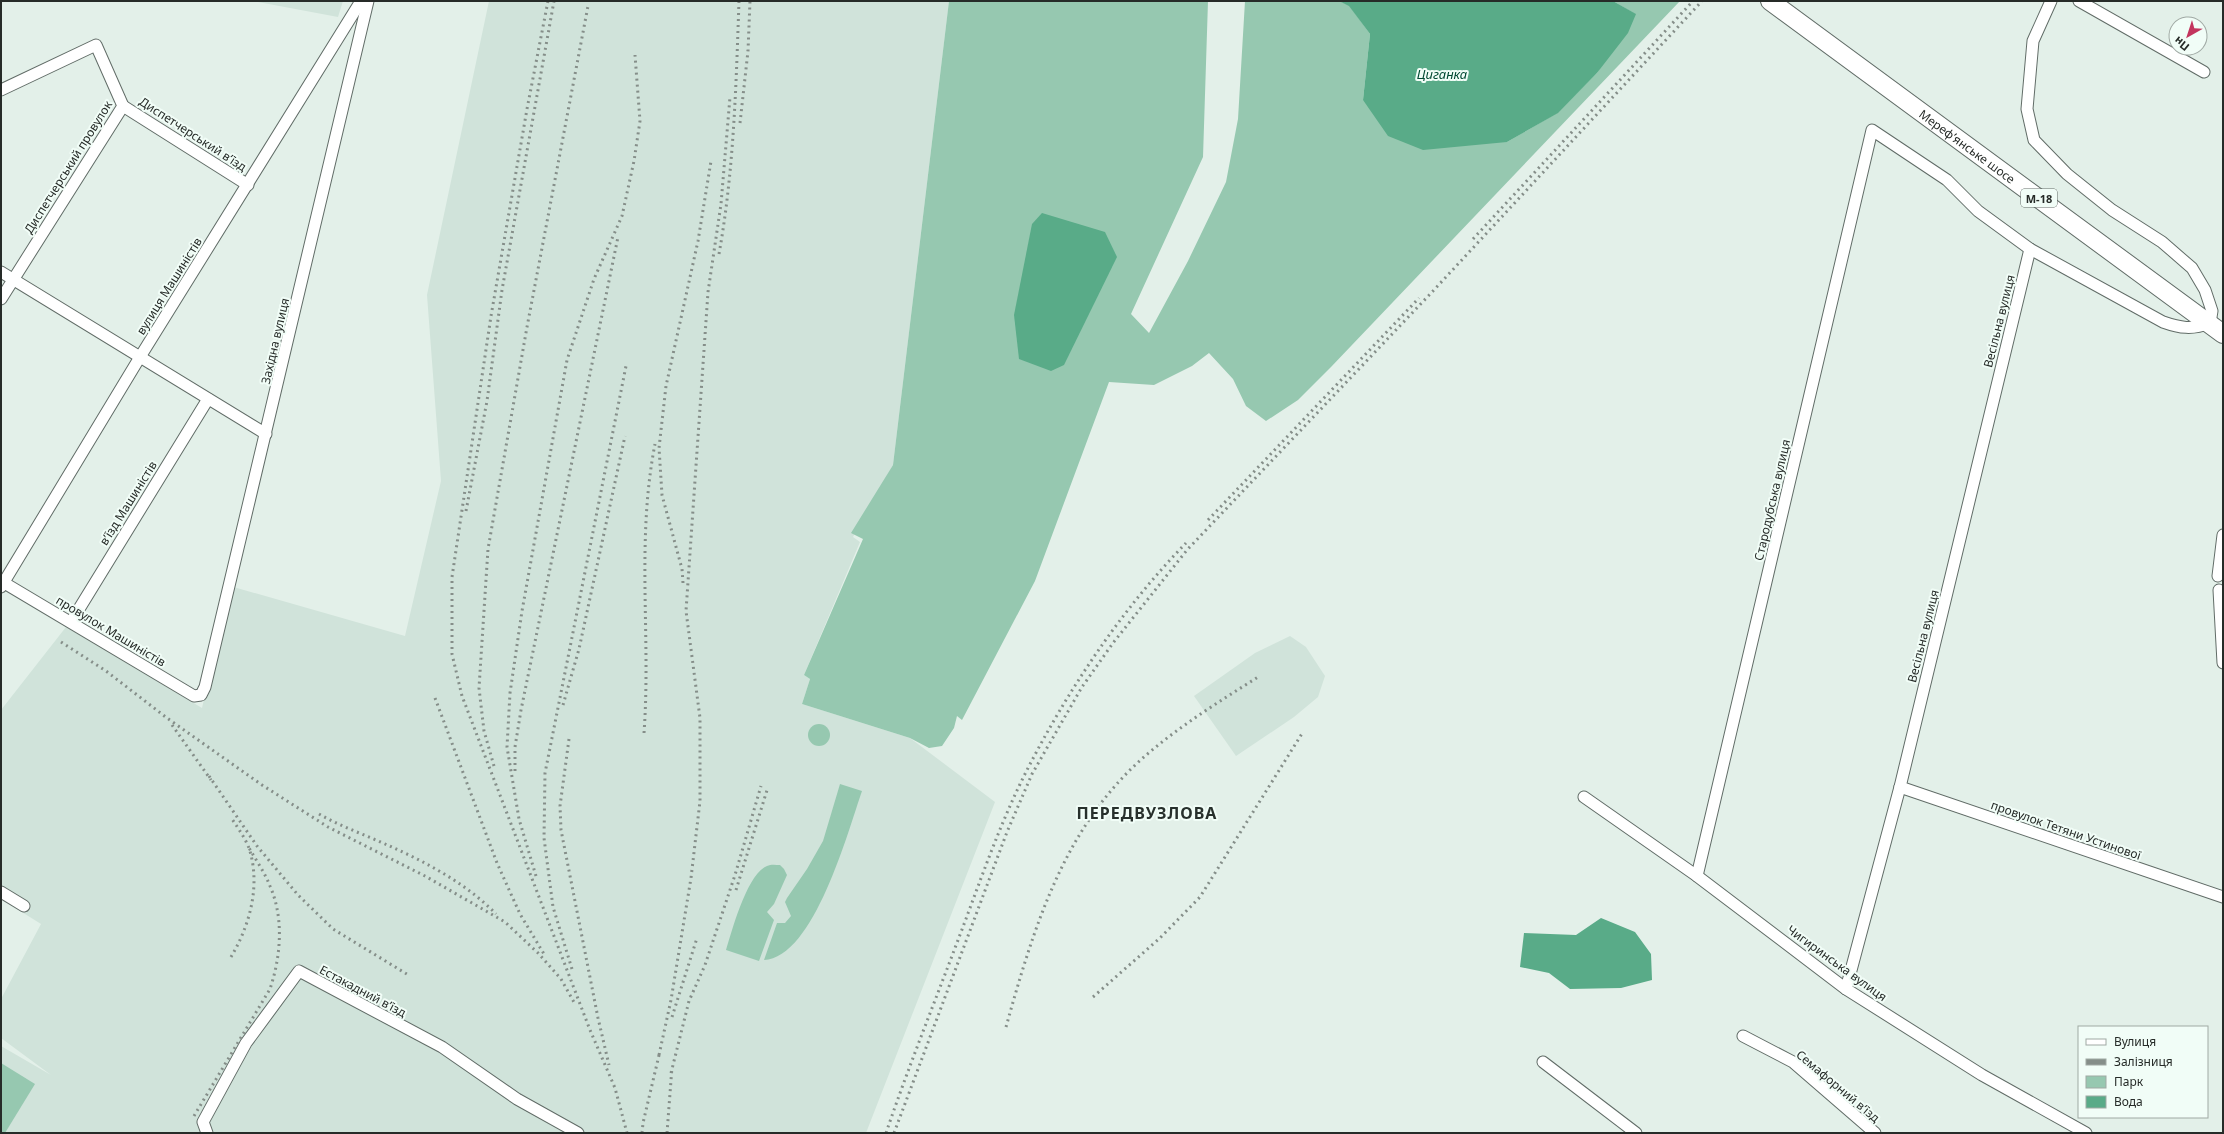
<svg xmlns="http://www.w3.org/2000/svg" width="2224" height="1134" font-family="'Noto Sans',sans-serif">
<style>
.built{fill:#d0e3da}
.green{fill:#96c8b0}
.water{fill:#59ab88}
.lines{fill:none;stroke-linecap:round;stroke-linejoin:round}
.minor-casing{stroke:#616c67;stroke-width:13}
.trunk-casing{stroke:#616c67;stroke-width:20}
.minor{stroke:#fff;stroke-width:11}
.trunk{stroke:#fff;stroke-width:18}
.rail{stroke:#858e89;stroke-width:3;stroke-dasharray:2 4;stroke-linecap:butt}
.labels{text-anchor:middle;dominant-baseline:central;stroke-width:4;stroke-linejoin:round;paint-order:stroke}
.shield{fill:#f1fdf7;stroke:#636a66;stroke-width:1}
.shield-label{font-size:11px;font-weight:bold;fill:#262b28}
.street-label{font-size:12px;fill:#262b28;stroke:#f1fdf7}
.water-label{font-size:13px;font-style:italic;fill:#004932;stroke:#f1fdf7}
.district-label{font-size:16px;font-weight:bold;letter-spacing:1px;fill:#27302c;stroke:#f1fdf7}
</style>
<rect width="100%" height="100%" fill="#e3f0e9"/>
<g class="built">
<path d="M253,1h90l-5,16z"/>
<path d="M489,1h460l-56,464 -40,72 7,5 -56,133 6,4 -8,25 108,34 85,64 -129,331h-865v-87l50,29 -50,-37v-39l40,-75 -40,-25v-189l65,-83 136,81 28,-122 175,50 36,-155 -14,-186z"/>
<path d="M1290,636l16,11 19,29 -7,21 -24,20 -58,39 -42,-60 61,-43z"/>
</g>
<g class="green">
<path d="M949,1h259l-5,156 -72,157 18,19 39,-72 38,-79 12,-63 7,-118h94l10,4 21,29 -7,66 144,42 50,-29 40,-40 38,-59 -22,-13h67l-349,366 -33,33 -32,21 -20,-15 -13,-27 -24,-26 -17,13 -38,19 -45,-3 -74,199 -73,139 -5,-4 -3,12 -12,18 -13,2 -19,-10 -108,-34 8,-25 -6,-4 59,-136 -12,-6 42,-68z"/>
<circle cx="819" cy="735" r="11"/>
<path d="M840,784l22,7c-14,40 -48,167 -98,169l13,-37h8l6,-7 -6,-14 2,-4 20,-29 16,-28z"/>
<path d="M780,865l4,4 3,6 -13,29 -7,8 7,8 -15,41 -33,-11c6,-19 21,-76 41,-84 4,-2 9,-1 13,-1z"/>
<path d="M1,1063l34,21 -30,49h-4z"/>
</g>
<g class="water">
<path d="M1339,1h274l23,13 -8,19 -31,40 -39,40 -51,29 -84,8 -35,-14 -25,-36 7,-66 -21,-28z"/>
<path d="M1042,213l63,19 12,25 -53,108 -13,6 -32,-12 -5,-44 18,-91z"/>
<path d="M1601,918l34,14 16,22 1,26 -31,8 -51,1 -21,-16 -29,-6 4,-34 52,2z"/>
</g>
<g class="lines">
<g class="minor-casing">
<g id="minor">
<path d="M2079,1l125,71"/>
<path d="M1,90l95,-45 27,61 -122,193"/>
<path d="M123,106l125,79"/>
<path d="M1,272l265,162"/>
<path d="M2218,576l5,-41"/>
<path d="M1,581l193,115 7,-1 4,-8 163,-686"/>
<path d="M1,587l139,-230 221,-356"/>
<path d="M2219,590l4,73"/>
<path d="M71,622l137,-223"/>
<path d="M1900,787l323,110"/>
<path d="M1584,797l113,79 149,113 136,86 104,58"/>
<path d="M1697,876l175,-746 75,50 31,31 52,38 133,73c17,6 29,8 47,1l2,-12 -7,-21 -13,-22 -30,-26 -50,-32 -45,-36 -33,-34 -7,-31 6,-68 18,-40"/>
<path d="M1,892l23,14"/>
<path d="M1846,989l54,-202 130,-538"/>
<path d="M1743,1036l50,26 82,71"/>
<path d="M1543,1062l93,71"/>
<path d="M207,1133l-4,-11 43,-79 53,-72 143,76 75,52 61,34"/>
</g>
</g>
<g class="trunk-casing">
<g id="trunk">
<path id="s1" d="M1770,1l453,333"/>
</g>
</g>
<use href="#minor" class="minor"/>
<use href="#trunk" class="trunk"/>
<g class="rail">
<path d="M548,1l-21,108 -36,207 -39,261v77l10,42 128,334 25,58 12,45"/>
<path d="M740,123l8,-72 2,-50"/>
<path d="M1473,239l220,-238"/>
<path d="M719,254c15,-84 17,-168 20,-253"/>
<path d="M466,511l21,-110 15,-111 52,-289"/>
<path d="M1208,520l211,-222"/>
<path d="M683,583l-1,-14 -20,-74 -3,-47 7,-62 32,-145 13,-80"/>
<path d="M61,642l45,29 61,47 95,67 66,42 97,49 80,46 33,31 23,26 14,25"/>
<path d="M435,698l62,165 23,51 24,40"/>
<path d="M563,705l16,-56 46,-213"/>
<path d="M172,725l39,55"/>
<path d="M644,733c7,-98 -8,-191 11,-289"/>
<path d="M569,739l-9,67 1,24 37,188 11,47"/>
<path d="M494,766l-10,-35 -5,-43 9,-139 39,-222 61,-321"/>
<path d="M515,771v-24l6,-37 97,-473"/>
<path d="M209,776l48,70 41,49 35,34 77,47"/>
<path d="M319,814c21,12 44,20 66,30 39,17 81,39 111,70"/>
<path d="M536,876l-17,-57 -12,-72 3,-54 12,-82 45,-251 27,-81 28,-63 12,-55 6,-40 -5,-66"/>
<path d="M736,890l32,-103"/>
<path d="M231,957c19,-32 30,-72 18,-109 -4,-10 -11,-20 -17,-29"/>
<path d="M572,969l-19,-62 -9,-69 1,-65 81,-407"/>
<path d="M1093,997l67,-59 40,-41 103,-165"/>
<path d="M672,1017l25,-79"/>
<path d="M1006,1027c26,-93 54,-188 125,-258 37,-36 83,-64 127,-92"/>
<path d="M659,1055l12,-55 20,-122 9,-77v-83l-14,-107 22,-319 13,-88 9,-107"/>
<path d="M671,1073l18,-72 16,-36 30,-90 26,-89"/>
<path d="M194,1116l76,-127c11,-33 14,-71 0,-103 -5,-13 -14,-26 -21,-38"/>
<path d="M642,1133l1,-10 17,-72"/>
<path d="M667,1133l5,-66"/>
<path d="M886,1133c21,-62 46,-124 69,-185 23,-60 43,-121 72,-178 42,-82 95,-161 159,-227"/>
<path d="M894,1133l113,-301 25,-58 50,-87 31,-44 74,-93 246,-259 269,-290"/>
</g>
</g>
<g class="labels">
<rect class="shield" x="2021" y="189" width="36" height="18" rx="3"/>
<g class="shield-label">
<text x="2039" y="198">М-18</text>
</g>
<g class="street-label">
<text transform="translate(193 134) rotate(33)">Диспетчерський в’їзд</text>
<text stroke="none"><textPath href="#s1" startOffset="245">Мереф’янське шосе</textPath></text>
<text transform="translate(68 167) rotate(-58)">Диспетчерський провулок</text>
<text transform="translate(169 286) rotate(-58)">вулиця Машиністів</text>
<text transform="translate(1999 321) rotate(-76)">Весільна вулиця</text>
<text transform="translate(275 341) rotate(-77)">Західна вулиця</text>
<text transform="translate(1772 500) rotate(-77)">Стародубська вулиця</text>
<text transform="translate(128 503) rotate(-58)">в’їзд Машиністів</text>
<text transform="translate(111 631) rotate(31)">провулок Машиністів</text>
<text transform="translate(1923 636) rotate(-76)">Весільна вулиця</text>
<text transform="translate(2066 830) rotate(19)">провулок Тетяни Устинової</text>
<text transform="translate(1837 963) rotate(36)">Чигиринська вулиця</text>
<text transform="translate(363 991) rotate(28)">Естакадний в’їзд</text>
<text transform="translate(1838 1086) rotate(40)">Семафорний в’їзд</text>
</g>
<g class="water-label">
<text x="1442" y="74">Циганка</text>
</g>
<g class="district-label">
<text x="1147" y="813">ПЕРЕДВУЗЛОВА</text>
</g>
</g>
<rect width="2224" height="1134" fill="none" stroke="#262b28" stroke-width="4"/>
<rect x="2078" y="1026" width="130" height="92" fill="#f1fdf7" stroke="#a0a9a4"/>
<rect x="2086" y="1039" width="20" height="6" fill="#ffffff" stroke="#a0a9a4"/>
<text x="2114" y="1046" font-size="12" fill="#262b28">Вулиця</text>
<rect x="2086" y="1059" width="20" height="6" fill="#858e89" stroke="#a0a9a4"/>
<text x="2114" y="1066" font-size="12" fill="#262b28">Залізниця</text>
<rect x="2086" y="1076" width="20" height="12" fill="#96c8b0" stroke="#a0a9a4"/>
<text x="2114" y="1086" font-size="12" fill="#262b28">Парк</text>
<rect x="2086" y="1096" width="20" height="12" fill="#59ab88" stroke="#a0a9a4"/>
<text x="2114" y="1106" font-size="12" fill="#262b28">Вода</text>
<g transform="translate(2188 36) rotate(219)"><circle r="19" fill="#f1fdf7" stroke="#a0a9a4"/>
<path d="M0-3L7 15L0 10L-7 15Z" fill="#c3355e"/>
<text y="-6" font-size="11" font-weight="bold" text-anchor="middle" fill="#262b28">Пн</text>
</g>
</svg>
